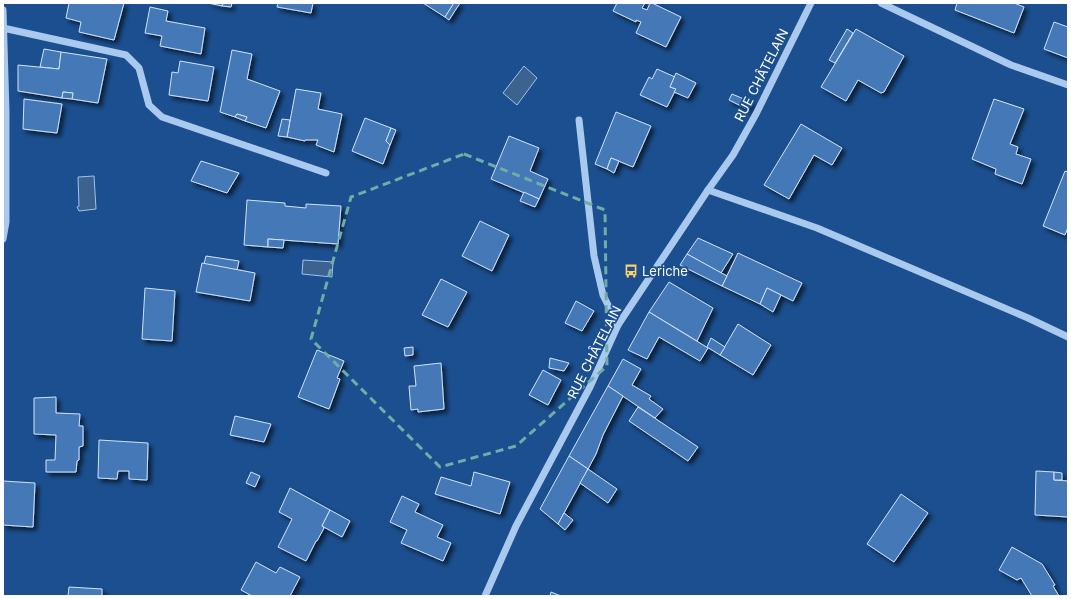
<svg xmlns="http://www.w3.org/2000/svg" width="1071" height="599" font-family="Inter,sans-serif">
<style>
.water{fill:#3c6290;stroke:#9cc4f0}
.building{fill:#4478b7;stroke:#cfe3fa;filter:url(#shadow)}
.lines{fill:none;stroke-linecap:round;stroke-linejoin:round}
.minor{stroke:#a9c9ee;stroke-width:7}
.marked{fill:none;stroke:#6fada8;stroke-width:3;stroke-dasharray:8 5;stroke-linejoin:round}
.labels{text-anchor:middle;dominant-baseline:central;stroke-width:3.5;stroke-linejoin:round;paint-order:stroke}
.street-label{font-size:13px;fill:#fff;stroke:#1b4f8f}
.poi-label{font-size:13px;fill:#fff;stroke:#1b4f8f;text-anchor:start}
</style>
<defs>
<filter id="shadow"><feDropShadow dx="3.5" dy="3.5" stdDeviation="2" flood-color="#0009"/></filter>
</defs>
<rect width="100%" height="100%" fill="#1b4f8f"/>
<g class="water">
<path d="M524,66l13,12 -20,27 -14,-12z"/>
<path d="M94,176l2,33 -17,2 -2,-4 2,-1 -1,-29z"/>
<path d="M303,260l30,2 -1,15 -30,-3z"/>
</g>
<g class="building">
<path d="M69,3h55l-10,37 -35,-8 2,-10 -15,-4z"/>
<path d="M208,3h15l-1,3z"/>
<path d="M223,3h9l-1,4 -9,-1z"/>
<path d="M278,3h35l-2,10 -34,-6z"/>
<path d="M423,3h31l-9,14z"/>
<path d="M454,3h6l-11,17 -4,-3z"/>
<path d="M617,3h28l-3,5 5,2 3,-7h2l29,14 -15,30 -30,-14 5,-11 -5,-2v2l-23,-11z"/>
<path d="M957,3h57l10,4 -10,26 -59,-23z"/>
<path d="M150,7l18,4 -2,10 39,7 -4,26 -41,-8 2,-10 -17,-3z"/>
<path d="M1054,22l14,5v31l-24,-9z"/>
<path d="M847,29l6,4 -18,30 -6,-3z"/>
<path d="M856,29l48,27 -20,36 -3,1 -23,-13 -12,21 -25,-14z"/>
<path d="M44,49l17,3 -2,17 -19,-2z"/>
<path d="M232,50l20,4 -5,25 33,12 -14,37 -21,-7 2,-4 -10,-3 -2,3 -15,-5z"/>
<path d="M61,52l46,7 -9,44 -26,-4 1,-6 -10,-1 -1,6 -44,-7v-26l41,4z"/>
<path d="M180,61l34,6 -6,34 -39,-6 3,-23 6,1z"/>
<path d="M657,69l18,8 -5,10 6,2 -9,18 -27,-12 9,-18 3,2z"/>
<path d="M676,73l20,10 -8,15 -14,-6 2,-3 -6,-2z"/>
<path d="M296,89l25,4 -3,16 24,5 -8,38 -18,-7 2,-5h-13v1l-18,-4z"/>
<path d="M63,92l10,1 -1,6 -10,-1z"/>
<path d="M732,94l19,8 -4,7 -18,-9z"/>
<path d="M24,99l38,5 -5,29 -34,-4z"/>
<path d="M994,99l30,10 -14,35 8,3 -2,7 15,5 -9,25 -27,-10 1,-5 -24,-10z"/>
<path d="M616,112l35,14 -18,41 -22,-9 -4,11 -12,-5z"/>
<path d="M237,114l10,3 -2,4 -10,-4z"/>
<path d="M365,118l26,10 -5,13 4,4 -7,19 -31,-13z"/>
<path d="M282,119l8,1 -3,17 -9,-1z"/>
<path d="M801,124l41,24 -10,17 -18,-10 -25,44 -25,-14z"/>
<path d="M391,128l5,2 -6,15 -4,-4z"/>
<path d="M509,136l30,12 -9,23 18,8 -9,20 -48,-20z"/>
<path d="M611,158l8,3 -5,12 -7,-4z"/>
<path d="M201,161l38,12 -12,20 -36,-12z"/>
<path d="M1065,171l3,1v55l-3,8 -22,-9z"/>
<path d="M524,192l15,7 -4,8 -15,-6z"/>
<path d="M247,200l38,3v3l21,2v-4l35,2 -3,38 -70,-5v8l-24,-2z"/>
<path d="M480,221l29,14 -17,36 -30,-15z"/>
<path d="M698,238l35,16 -12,19 -34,-19z"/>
<path d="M268,239l16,1 -1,8 -15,-1z"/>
<path d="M738,253l64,30 -9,18 -26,-13 -7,16 -38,-18z"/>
<path d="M687,254l40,22 -5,10 -42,-21z"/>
<path d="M206,256l33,5 -2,9 -33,-6z"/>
<path d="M202,263l53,10 -5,28 -54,-9z"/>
<path d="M441,279l26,13 -19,35 -26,-12z"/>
<path d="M669,282l44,26 -16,33 -48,-29z"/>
<path d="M145,288l30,3 -3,50 -30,-2z"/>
<path d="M767,288l14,7 -8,17 -13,-8z"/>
<path d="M576,301l18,10 -12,20 -17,-8z"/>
<path d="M649,312l59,36 -8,13 -41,-24 -12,22 -19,-9z"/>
<path d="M738,324l33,21 -18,30 -33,-20z"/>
<path d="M711,338l14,9 -5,8 -13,-8z"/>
<path d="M413,347v8l-8,1 -1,-8z"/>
<path d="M317,350l27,11 -7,17 3,1 -11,30 -31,-12z"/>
<path d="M550,358l19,5 -5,8 -15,-3z"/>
<path d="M623,359l18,10 -9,16 19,11 -2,3 14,10 -8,9 -47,-32z"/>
<path d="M441,363l3,46 -26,3v-3l-7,1 -2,-24h7l-2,-20z"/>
<path d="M543,370l18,10 -13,25 -19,-10z"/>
<path d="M608,386l15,10 -20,39 -7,19 -8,15 -19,-13z"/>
<path d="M56,397v16l24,1 -1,12h4v20l-4,1v13l-2,1 -1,11h-30v-12h9l1,-25 -22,-1v-36z"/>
<path d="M638,407l60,40 -10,14 -59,-40z"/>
<path d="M235,416l36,8 -7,18 -34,-7z"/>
<path d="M99,440l49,3 -1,37 -18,-1v-8h-11l-1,8 -19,-1z"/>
<path d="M569,456l19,13 -30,55 -18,-15z"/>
<path d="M588,469l29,20 -9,14 -28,-20z"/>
<path d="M1036,471l18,1v8l14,1v36l-33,-2z"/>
<path d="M251,472l9,4 -5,11 -9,-4z"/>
<path d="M474,472l36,10 -10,32 -65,-20 6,-17 30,9z"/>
<path d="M1054,472l8,1v7h-8z"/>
<path d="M3,481l32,2 -2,44 -30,-2z"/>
<path d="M290,488l40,22 -8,16 2,2 -7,13h-1l-10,20 -28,-14 14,-28 -13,-7z"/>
<path d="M901,494l27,19 -34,49 -27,-18z"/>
<path d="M402,496l17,8 -4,8 28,13 -6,12 14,6 -8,18 -42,-18 6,-13 -17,-8z"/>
<path d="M330,510l20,11 -8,16 -20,-11z"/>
<path d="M564,513l9,7 -8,10 -7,-6z"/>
<path d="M1012,547l30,17 13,21 -2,1 6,10h-27l-11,-18 -4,2 -18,-10z"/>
<path d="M256,562l20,11 4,-6 20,10 -10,19h-38l-11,-6z"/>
<path d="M69,587l33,2v7h-34z"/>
<path d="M551,592l10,4h-11z"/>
</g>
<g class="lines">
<g class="minor">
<path d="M881,3l130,62 57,20"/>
<path d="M3,10l3,102v110l-3,17"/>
<path d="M3,28l123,27 13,13 10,37 13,12 164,56"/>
<path d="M579,120l15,136 9,39 15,30"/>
<path d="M708,190l109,38 211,90 40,19"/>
<path d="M485,596l31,-70 74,-139 28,-62 90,-135 25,-35 23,-41 55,-111"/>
</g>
</g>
<path class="marked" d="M464,154l141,56 2,156 -91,80 -76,21 -129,-128 40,-142z"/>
<defs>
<g id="bus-bare" transform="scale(1.08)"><path d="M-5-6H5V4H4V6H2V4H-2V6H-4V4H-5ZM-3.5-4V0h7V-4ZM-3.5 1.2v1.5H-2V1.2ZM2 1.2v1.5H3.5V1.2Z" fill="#ffd166" stroke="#1b4f8f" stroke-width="2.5" paint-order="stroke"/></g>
</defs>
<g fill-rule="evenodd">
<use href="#bus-bare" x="631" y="271"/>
</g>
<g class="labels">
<g class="street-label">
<text transform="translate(761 75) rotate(-63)">RUE CHÂTELAIN</text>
<text transform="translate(594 352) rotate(-63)">RUE CHÂTELAIN</text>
</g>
<g class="poi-label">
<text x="642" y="271">Leriche</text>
</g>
</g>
<rect width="1071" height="599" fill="none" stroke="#ffffff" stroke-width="8"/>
</svg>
